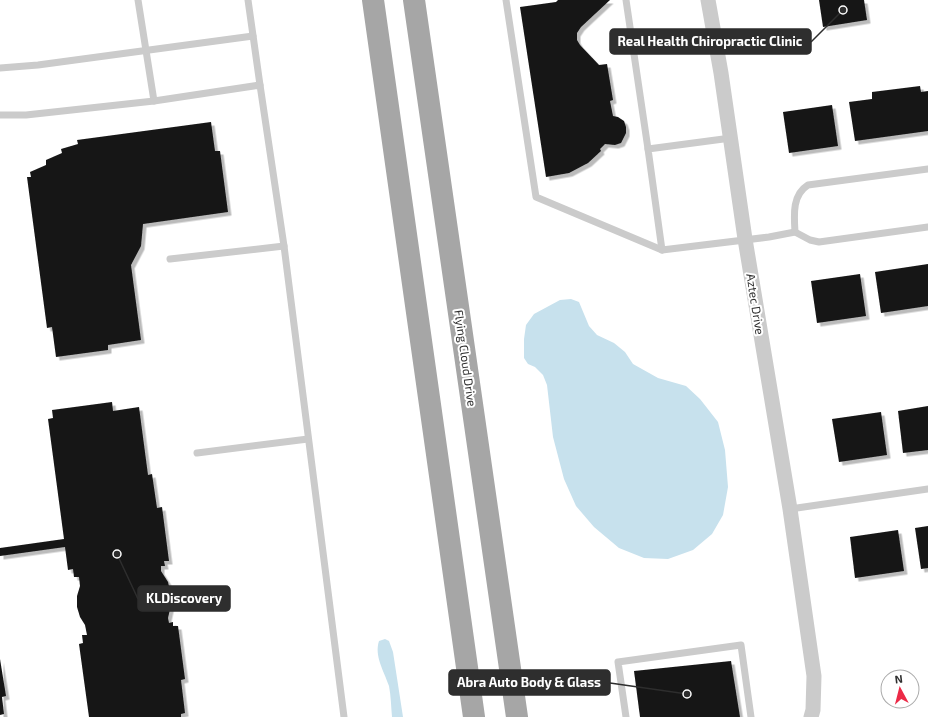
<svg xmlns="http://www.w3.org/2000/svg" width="928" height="717" font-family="'Exo 2',sans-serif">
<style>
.water{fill:#c7e1ed}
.building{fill:#151515;filter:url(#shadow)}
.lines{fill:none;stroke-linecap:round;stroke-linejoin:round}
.lane{stroke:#cbcbcb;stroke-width:7}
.street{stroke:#cbcbcb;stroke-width:15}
.primary{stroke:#a6a6a6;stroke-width:22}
.labels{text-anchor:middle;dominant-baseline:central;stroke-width:4;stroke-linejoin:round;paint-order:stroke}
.street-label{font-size:12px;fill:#2e2e2e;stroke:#fff}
.leader{fill:none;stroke:#2e2e2e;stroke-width:1.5}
.callout-dot{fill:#2e2e2e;stroke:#fff;stroke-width:1.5}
.callout{fill:#2e2e2e;stroke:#2e2e2e;stroke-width:1.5}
.callout-label{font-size:13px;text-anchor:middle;font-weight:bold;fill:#fff}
</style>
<defs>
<filter id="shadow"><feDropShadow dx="3.5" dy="3.5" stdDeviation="0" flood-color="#0004"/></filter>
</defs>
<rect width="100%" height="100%" fill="#fff"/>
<g class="water">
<path d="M571,299l8,3 10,24 8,9 17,8 11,9 8,12 25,14 28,8 14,13 18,23 7,28 3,37 -5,28 -11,19 -19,16 -25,9 -24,-1 -25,-10 -25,-21 -18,-21 -12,-27 -11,-42 -6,-52 -4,-10 -8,-8 -7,-3 -4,-6v-19l2,-14 8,-11 26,-14z"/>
<path d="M385,639l4,2 4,11 10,65h-11c-1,-10 -1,-21 -3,-31 -5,-15 -15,-30 -10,-45z"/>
</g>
<g class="building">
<path d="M558,0h52l-29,27 -4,6v7l3,5 19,20 8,-1 6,36 -3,1 3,15 5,1 6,4 2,6v6l-5,10 -6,2 -10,-1 -5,5 1,2 -13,12 -19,10 -23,4 -26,-170 36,-5z"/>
<path d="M819,0h45l3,20 -44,7z"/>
<path d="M920,86l1,6 7,-1v40l-73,10 -6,-39 23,-3v-7z"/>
<path d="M832,105l6,41 -49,7 -6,-41z"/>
<path d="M211,122l4,29h5l8,61 -85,12 -2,22 -10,19 10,75 -33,5v5l-52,7 -4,-30 -5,1 -20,-151h4l-1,-5 16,-7v-5l16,-7 -1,-4 17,-5 -1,-4z"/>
<path d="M928,264v42l-47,7 -6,-41z"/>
<path d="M860,274l6,42 -49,7 -6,-42z"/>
<path d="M112,402l1,9 26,-4 9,68 4,-1 5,34 5,-1 7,54h-5l1,5h-4v5l7,11 4,18 -4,18 1,5 4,-1v4h5l7,53 -4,1 4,33 -4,1v3h-92l-10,-73 4,-1 -1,-8h5l-2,-10 -5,-8 -3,-10v-11l3,-10 -1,-9h-5l-1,-8 -5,1 -3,-23 -65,9v-8l64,-9 -16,-120 5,-1 -1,-8z"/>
<path d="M928,406v44l-25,3 -5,-42z"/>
<path d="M881,412l6,43 -48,7 -7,-43z"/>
<path d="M928,526v42l-7,1 -6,-41z"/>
<path d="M898,530l6,41 -49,7 -5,-41z"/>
<path d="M0,659l6,37 -4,1 2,17 -4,1z"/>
<path d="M731,661l9,56h-100l-6,-46z"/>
</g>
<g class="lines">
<g class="lane">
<path d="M138,0l16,101"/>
<path d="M248,0l12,85"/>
<path d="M506,0l30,197 126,53"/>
<path d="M626,0l22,149"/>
<path d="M0,68l38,-3 215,-29"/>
<path d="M0,115h26l128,-14 106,-16 24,161 60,471"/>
<path d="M731,138l-83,11 14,101 107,-13 26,-5 15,8 9,2 109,-15"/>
<path d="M795,232c-1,-17 -3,-37 13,-47l120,-16"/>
<path d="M170,259l114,-13"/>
<path d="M197,453l111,-14"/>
<path d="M790,509l138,-20"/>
<path d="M626,717l-8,-55 123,-17 10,72"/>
</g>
<path class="street" d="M708,0l13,73 24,166 45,270 24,167 -1,34 -2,7"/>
<g class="primary">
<path d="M373,0l101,717"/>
<path d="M414,0l103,717"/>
</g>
</g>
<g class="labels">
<g class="street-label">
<text transform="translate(756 304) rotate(81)">Aztec Drive</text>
<text transform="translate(466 358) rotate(82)">Flying Cloud Drive</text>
</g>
</g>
<path class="leader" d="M843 10L811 42M117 554L138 599M687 694L610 683"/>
<g class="callout-dot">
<circle cx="843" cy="10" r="4"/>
<circle cx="117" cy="554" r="4"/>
<circle cx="687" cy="694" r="4"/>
</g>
<g class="callout">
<rect x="610" y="29" width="201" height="25" rx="4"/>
<rect x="138" y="586" width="92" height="25" rx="4"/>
<rect x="449" y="670" width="161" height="25" rx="4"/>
</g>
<g class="callout-label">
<text x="710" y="46">Real Health Chiropractic Clinic</text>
<text x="184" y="603">KLDiscovery</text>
<text x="529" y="687">Abra Auto Body &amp; Glass</text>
</g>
<g transform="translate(900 689) rotate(353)"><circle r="19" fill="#ffffff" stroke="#ababab"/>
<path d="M0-3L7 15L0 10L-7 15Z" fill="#ec2a47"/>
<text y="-6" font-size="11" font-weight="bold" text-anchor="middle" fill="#2e2e2e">N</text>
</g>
</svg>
